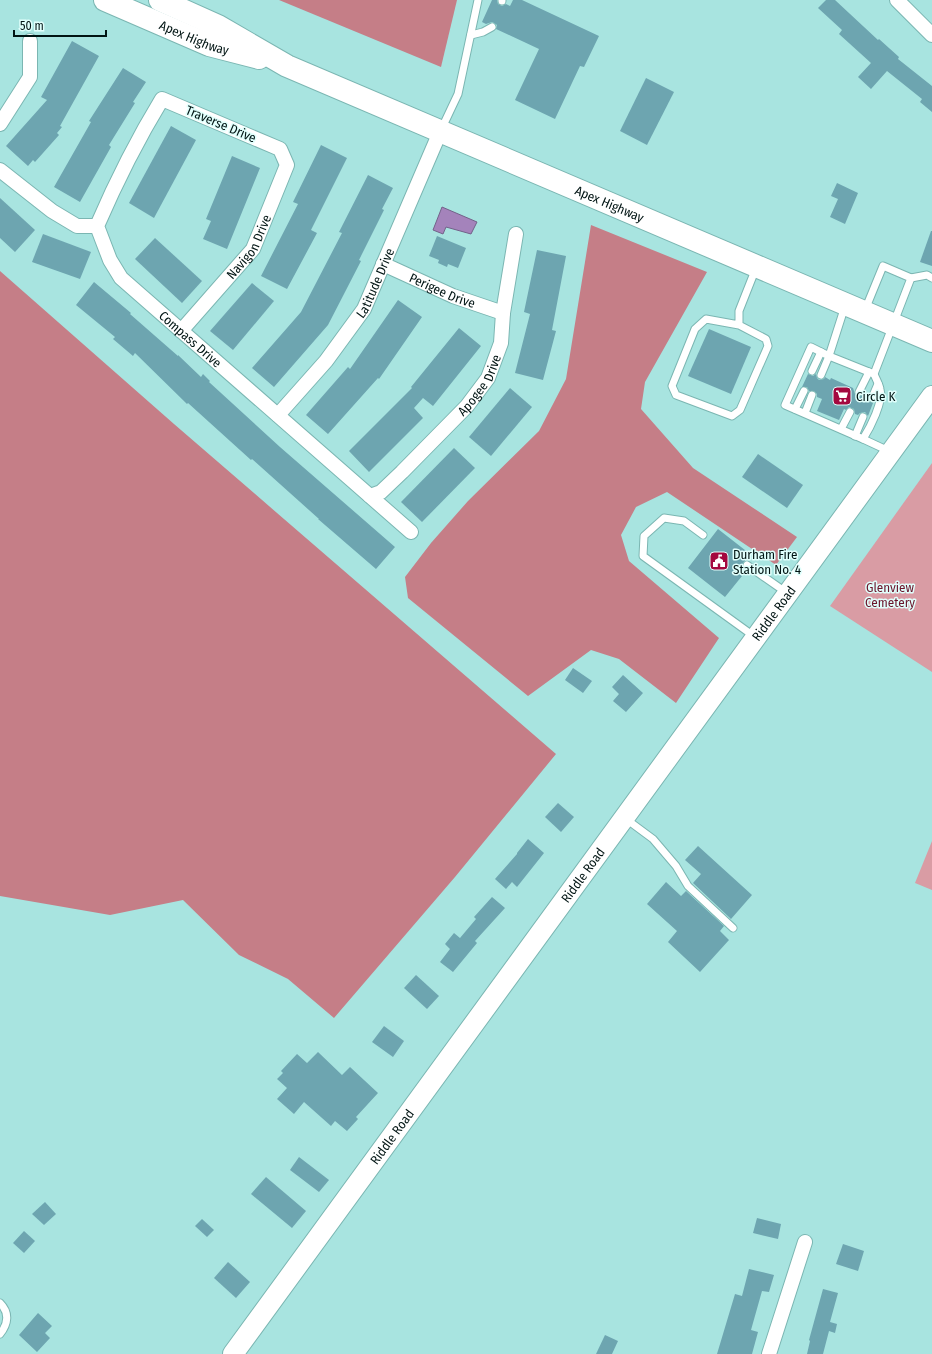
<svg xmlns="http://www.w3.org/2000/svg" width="932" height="1354" font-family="'Fira Sans Condensed',sans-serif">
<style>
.green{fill:#d99ca4}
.forest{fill:#c57e87}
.water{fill:#a483bb;stroke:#736289}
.building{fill:#6da5b0}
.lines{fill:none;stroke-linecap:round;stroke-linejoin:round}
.service-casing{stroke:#7bb6b2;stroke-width:9}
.minor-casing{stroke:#7bb6b2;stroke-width:16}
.secondary-casing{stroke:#7bb6b2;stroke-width:22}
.primary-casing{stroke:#7bb6b2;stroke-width:24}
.service{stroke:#fff;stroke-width:7}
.minor{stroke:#fff;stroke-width:14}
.secondary{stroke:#fff;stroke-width:20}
.primary{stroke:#fff;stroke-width:22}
.labels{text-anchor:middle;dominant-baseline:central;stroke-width:3;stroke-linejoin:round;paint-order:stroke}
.street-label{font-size:13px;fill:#001413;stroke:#e1fffc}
.poi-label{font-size:13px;fill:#001413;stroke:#e1fffc;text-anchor:start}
.park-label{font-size:13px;fill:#6b152b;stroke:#e1fffc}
</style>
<rect width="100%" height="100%" fill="#a8e4e0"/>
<g class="green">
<path d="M932,463v209l-102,-66z"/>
<path d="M932,841v49l-17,-7z"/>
</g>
<g class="forest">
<path d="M279,0h178l-16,67z"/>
<path d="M591,225l116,47 -62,110 -4,27 52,59 104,69 -21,28 -109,-73 -31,15 -15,28 8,26 90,77 -43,65 -57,-44 -28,-9 -63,46 -120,-98 -3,-21 26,-34 37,-42 71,-70 27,-52z"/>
<path d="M0,271l174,153 382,330 -101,123 -121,141 -46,-39 -49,-24 -56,-55 -73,15 -110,-19z"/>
</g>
<path class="water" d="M442,207l35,15 -6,12 -25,-7 -3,7 -10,-4z"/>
<g class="building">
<path d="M492,0h5l1,4 4,2 4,-2 4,2 3,-6h9l77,36 -15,31 -4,-1 -25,53 -40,-19 24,-51 -43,-20 1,-4 -3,-2 -2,-1 -6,2 -4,-2z"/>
<path d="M826,0h9l43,40 1,-1 20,18 -1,2 34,27v26l-12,-10 2,-3 -35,-28 -16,18 -13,-12 13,-14 -32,-29 3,-4 -24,-22z"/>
<path d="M72,41l27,15 -39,70 2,1 -5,6 2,2 -24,27 -2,-2 -5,6 -22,-20 41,-46 -6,-3z"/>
<path d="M123,68l23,14 -13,20 2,1 -26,42 2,2 -31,55 -26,-15 37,-65 -2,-1z"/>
<path d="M646,78l28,14 -27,53 -27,-14z"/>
<path d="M171,126l25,14 -42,78 -25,-15z"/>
<path d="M321,145l26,13 -36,72 6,3 -30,56 -26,-13 37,-72 -5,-2z"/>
<path d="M232,156l28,12 -33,81 -24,-10 8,-18 -5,-2z"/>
<path d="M368,175l25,13 -11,21 2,1 -25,50 2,1 -33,64 -54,62 -22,-19 49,-56 41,-79 -3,-1z"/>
<path d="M837,183l21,10 -13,31 -15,-7 8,-18 -7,-3z"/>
<path d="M0,198l35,32 -20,22 -15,-14z"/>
<path d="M931,231h1v35l-12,-4z"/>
<path d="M43,234l48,18 -11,27 -48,-17z"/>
<path d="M437,236l29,12 -8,20 -10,-4 -1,3 -9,-4 1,-3 -10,-4z"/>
<path d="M155,238l47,43 -20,22 -47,-44z"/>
<path d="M537,250l29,6 -14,74 4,1 -13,49 -28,-7 15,-59 -6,-2z"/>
<path d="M94,282l37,31 -1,1 48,42v-1l23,22 2,-3 7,7 -1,1 71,65 115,100 -19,22 -58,-50h1l-67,-60 -1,1 -63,-57 -1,1 -52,-51 -2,3 -20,-17 2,-2 -39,-32z"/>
<path d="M252,283l22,18 -41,49 -23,-19z"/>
<path d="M398,300l24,17 -43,62 -1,-1 -50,56 -22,-19 42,-48 2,2z"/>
<path d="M459,328l22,18 -48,60 -10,-8 -9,10 9,10 -54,54 -20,-21 63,-63 -1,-1z"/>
<path d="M709,329l42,18 -20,47 -43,-18z"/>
<path d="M808,374l5,2 3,-2 1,4 2,2 5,-1 1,-2 5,3 1,-2 22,10 2,6 2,3 4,-1 3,-2 3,2 1,5 5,2 -5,13 -3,-4 -5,1 -2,2 -3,-1 -1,-5 -5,-2 -3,3 -2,-1 -5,11 -22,-9 5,-12 -5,-2v-3l-3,-3h-5l-2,-4h-5z"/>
<path d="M510,388l22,19 -41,49 -22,-19z"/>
<path d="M454,448l21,20 -53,54 -21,-20z"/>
<path d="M758,454l45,31 -16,23 -45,-31z"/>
<path d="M718,529l32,25 -14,18 6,4 -17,21 -37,-29z"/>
<path d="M573,668l19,13 -9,12 -18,-13z"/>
<path d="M623,675l20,18 -17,19 -13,-11 6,-7 -7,-7z"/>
<path d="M558,803l16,14 -13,15 -16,-15z"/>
<path d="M528,839l16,14 -27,34 -5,-5 -6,7 -11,-10 22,-25v-1z"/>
<path d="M698,846l54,49 -21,24 -38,-36 8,-9 -16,-14z"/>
<path d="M666,882l15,14 5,-5 38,35 -4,5 9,9 -29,32 -32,-30 9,-11 -30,-27z"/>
<path d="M492,897l13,11 -30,33 2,2 -24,29 -13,-10 10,-13 -5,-5 9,-11 6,5 16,-19 -2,-2z"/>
<path d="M416,975l23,21 -12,13 -23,-21z"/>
<path d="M384,1026l20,15 -11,16 -21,-15z"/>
<path d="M318,1052l24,23 8,-8 28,26 -22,24 2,2 -11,12 -12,-10 -4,5 -27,-24 -10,12 -17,-15 10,-11 -10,-9 6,-6 -2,-2 16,-17 10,9z"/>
<path d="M299,1157l30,23 -10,12 -29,-22z"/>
<path d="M266,1177l40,34 -14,17 -41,-34z"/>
<path d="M45,1202l11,12 -12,11 -12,-11z"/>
<path d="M757,1218l24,6 -3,15 -25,-6z"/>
<path d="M202,1219l12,11 -7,7 -12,-11z"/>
<path d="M24,1231l11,10 -11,12 -11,-10z"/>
<path d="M843,1244l21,7 -6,20 -22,-7z"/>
<path d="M228,1262l22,20 -14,16 -22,-20z"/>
<path d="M749,1269l25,6 -5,17 -7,-1 -11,39 7,2 -6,22h-35l18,-60 7,2z"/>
<path d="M823,1289l15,4 -8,29 7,2 -2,9 -6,-2 -6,23h-16l3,-13 -1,-1z"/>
<path d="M38,1313l14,13 -7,7 5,5 -13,14 -18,-17z"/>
<path d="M605,1335l13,6 -6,13h-16z"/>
</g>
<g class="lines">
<g class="service-casing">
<g id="service">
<path d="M502,0v1"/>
<path d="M471,35l12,-3 9,-5"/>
<path d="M441,130l17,-36 20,-94"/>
<path d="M911,278l16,-3 5,3"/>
<path d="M845,306l-16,50 45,18 37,-96 -28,-12 -18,44"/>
<path d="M739,325l-33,-6 -11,10 -23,57 4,9 56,21 8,-6 28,-64 -2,-7 -27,-14v-14l17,-43"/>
<path d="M812,371l9,-19"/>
<path d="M874,374c2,5 5,10 6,15 4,12 -10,39 -17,50l28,13"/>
<path d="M821,375l8,-19 -18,-9 -26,58 78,34"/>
<path d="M859,392l10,-20"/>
<path d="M872,398l6,-14"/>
<path d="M795,409l9,-18"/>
<path d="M805,413l7,-18"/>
<path d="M841,429l9,-17"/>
<path d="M855,436l8,-19"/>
<path d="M703,535l-19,-14 -20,-3 -20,18 -1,20 112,81"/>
<path d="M747,565l40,28"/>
<path d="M626,819l27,20 23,27 12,20 45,42"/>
<path d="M0,1303c10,10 8,21 0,31"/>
</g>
</g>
<g class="minor-casing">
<g id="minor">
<path d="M897,0l35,35"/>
<path d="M0,124l30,-47v-36"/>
<path d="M0,170l52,41 25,15h20"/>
<path id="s1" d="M383,264l70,32 50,17"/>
<path id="s2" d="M181,331l72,-82 34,-84 -7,-16 -118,-50c-25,41 -46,83 -65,127l13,34 11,18 290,254"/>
<path id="s3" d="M278,415l48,-54 38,-52 76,-177"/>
<path id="s4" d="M370,496l11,-4 21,-20 65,-66 21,-28 13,-35 2,-30 13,-79"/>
<path d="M769,1354l36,-112"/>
</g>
</g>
<g class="secondary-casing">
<g id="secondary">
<path id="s5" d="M233,1354l699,-958"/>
</g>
</g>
<g class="primary-casing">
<g id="primary">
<path id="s6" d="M105,0l104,45 50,13"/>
<path id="s7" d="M160,0l58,26 69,40 645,275"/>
</g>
</g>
<use href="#service" class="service"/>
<use href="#minor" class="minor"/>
<use href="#secondary" class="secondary"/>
<use href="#primary" class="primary"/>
</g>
<defs>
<g id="supermarket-square" transform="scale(1)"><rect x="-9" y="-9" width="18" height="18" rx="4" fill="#a4083f" stroke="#e1fffc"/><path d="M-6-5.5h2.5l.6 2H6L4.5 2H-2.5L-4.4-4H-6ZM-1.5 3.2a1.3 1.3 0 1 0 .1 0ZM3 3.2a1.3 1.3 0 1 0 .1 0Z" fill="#fff"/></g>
<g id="civic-square" transform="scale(1)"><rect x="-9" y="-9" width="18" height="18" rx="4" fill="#a4083f" stroke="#e1fffc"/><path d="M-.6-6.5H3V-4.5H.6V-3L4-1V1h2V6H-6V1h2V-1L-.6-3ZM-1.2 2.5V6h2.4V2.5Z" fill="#fff"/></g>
</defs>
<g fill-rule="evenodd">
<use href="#supermarket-square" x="842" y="396"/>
<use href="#civic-square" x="719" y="561"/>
</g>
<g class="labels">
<g class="street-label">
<text stroke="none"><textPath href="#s6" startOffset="97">Apex Highway</textPath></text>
<text transform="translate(221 124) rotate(23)">Traverse Drive</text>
<text stroke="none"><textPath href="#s7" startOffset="494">Apex Highway</textPath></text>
<text stroke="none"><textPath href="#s2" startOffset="109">Navigon Drive</textPath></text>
<text stroke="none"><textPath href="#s3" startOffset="165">Latitude Drive</textPath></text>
<text stroke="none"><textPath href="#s1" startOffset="65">Perigee Drive</textPath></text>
<text stroke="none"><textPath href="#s2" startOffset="638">Compass Drive</textPath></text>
<text stroke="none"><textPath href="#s4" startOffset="158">Apogee Drive</textPath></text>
<text stroke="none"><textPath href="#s5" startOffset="917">Riddle Road</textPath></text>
<text stroke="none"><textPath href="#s5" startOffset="593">Riddle Road</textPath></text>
<text stroke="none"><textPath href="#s5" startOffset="269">Riddle Road</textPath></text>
</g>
<g class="poi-label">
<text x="856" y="396">Circle K</text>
<text x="733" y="554">Durham Fire<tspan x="733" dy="15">Station No. 4</tspan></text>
</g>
<g class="park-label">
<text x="890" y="587">Glenview<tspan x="890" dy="15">Cemetery</tspan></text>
</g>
</g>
<path d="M14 30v6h92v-6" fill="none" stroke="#001413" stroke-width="2"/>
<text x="20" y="30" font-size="12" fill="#001413" stroke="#e1fffc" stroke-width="3" paint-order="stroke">50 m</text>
</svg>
